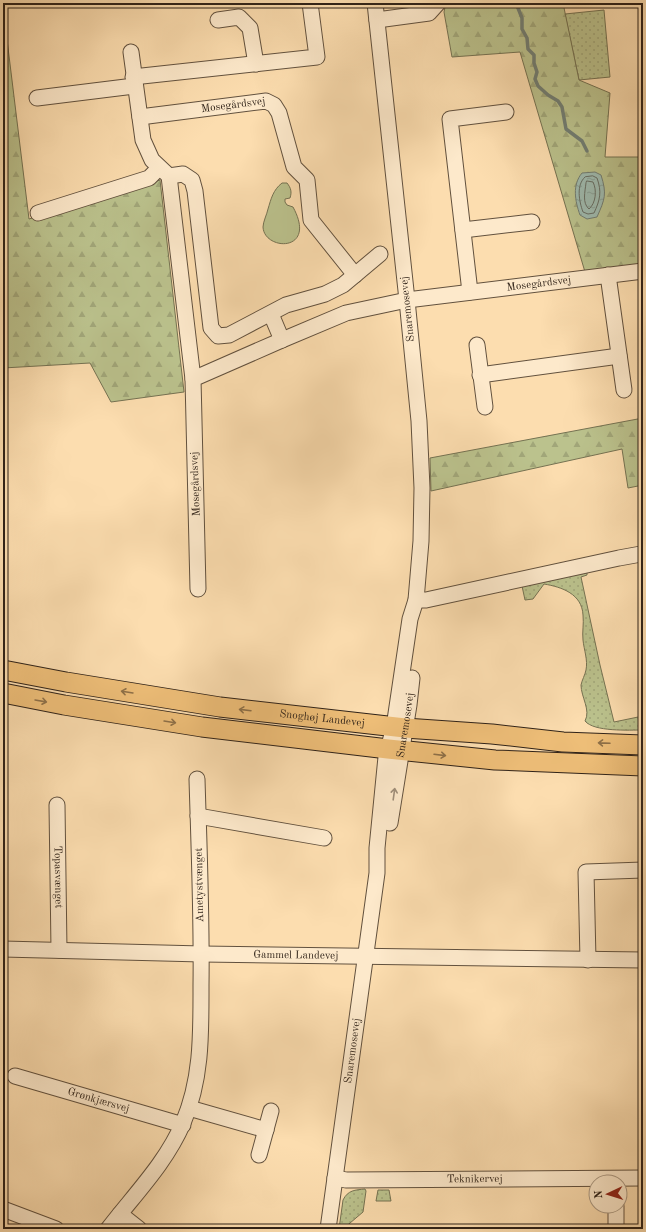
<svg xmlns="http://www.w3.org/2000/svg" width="646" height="1232" font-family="'Old Standard TT',serif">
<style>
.grass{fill:url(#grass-dots);stroke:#757252}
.forest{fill:url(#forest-firs);stroke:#757252}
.park{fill:#bbc28d;stroke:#757252}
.water{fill:url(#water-ripples);stroke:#727e73}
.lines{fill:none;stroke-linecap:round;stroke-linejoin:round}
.shore{stroke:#676e64;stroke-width:1}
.stream{stroke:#727e73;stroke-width:3.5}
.minor-casing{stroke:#62513e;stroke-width:17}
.major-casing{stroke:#2f2218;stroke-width:21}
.minor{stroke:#fde9cb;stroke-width:15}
.major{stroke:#eebe78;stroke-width:19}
.oneway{stroke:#8e7048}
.oneway2{stroke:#a08f7a}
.labels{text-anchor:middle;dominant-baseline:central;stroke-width:3.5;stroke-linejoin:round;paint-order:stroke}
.street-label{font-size:11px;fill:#2f2218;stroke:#fde9cb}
</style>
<defs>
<pattern id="grass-dots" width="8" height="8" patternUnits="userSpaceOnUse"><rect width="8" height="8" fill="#bbc28d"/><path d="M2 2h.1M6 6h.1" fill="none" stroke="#a1a679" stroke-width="1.8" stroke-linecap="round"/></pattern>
<pattern id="forest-firs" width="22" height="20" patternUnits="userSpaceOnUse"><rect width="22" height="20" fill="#bbc28d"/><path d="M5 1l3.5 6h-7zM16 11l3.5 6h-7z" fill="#a1a679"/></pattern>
<pattern id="water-ripples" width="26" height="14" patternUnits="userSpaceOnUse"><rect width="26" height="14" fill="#9fbbb0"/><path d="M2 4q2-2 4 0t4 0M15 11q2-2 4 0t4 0" fill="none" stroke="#89a097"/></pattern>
</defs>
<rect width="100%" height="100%" fill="#fcddaf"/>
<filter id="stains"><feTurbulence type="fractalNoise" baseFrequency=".005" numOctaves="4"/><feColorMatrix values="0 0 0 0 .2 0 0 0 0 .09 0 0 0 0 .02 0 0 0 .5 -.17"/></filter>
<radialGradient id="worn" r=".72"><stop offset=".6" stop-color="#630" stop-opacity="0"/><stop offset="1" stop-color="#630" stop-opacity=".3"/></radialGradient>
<g class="grass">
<path d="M604,10l6,67 -31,3 -14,-66z"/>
<path d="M587,571v4l-6,2 19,88 14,57 29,-6v14c-14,0 -49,2 -58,-9 6,-11 -4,-24 -4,-36 1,-5 4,-10 5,-15 2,-10 -2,-20 -3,-30 -1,-8 1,-16 0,-25 -1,-21 -21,-28 -39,-31l-11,15 -8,1 -3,-14z"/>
<path d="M365,1189l1,2 -3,21 -20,17h-4l4,-29c5,-10 12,-10 22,-11z"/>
<path d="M378,1190h11l2,11h-15z"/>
</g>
<g class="forest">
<path d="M446,3h117l16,77 31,13 -5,64h38v108l-58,7 -65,-220 -68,5 -8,-45z"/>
<path d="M3,14l1,1 25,204 131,-39 24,212 -73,10 -21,-39 -87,5z"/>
<path d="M643,418v67l-15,3 -6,-39 -191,42 -1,-33z"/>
</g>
<path class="park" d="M282,183h5c4,5 5,9 3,15l-5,1v3l2,3 6,2c25,46 -29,44 -30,20 0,-5 4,-13 5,-18 3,-10 5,-19 14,-26z"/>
<path class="water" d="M595,172l6,3c6,19 4,24 -4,42l-10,2 -7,-4c-5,-14 -8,-30 2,-42z"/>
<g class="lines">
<g class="shore">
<path d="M593,176l4,2c5,14 3,22 -3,35l-6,1 -5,-2c-4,-11 -7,-27 2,-35z"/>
<path d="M587,181l6,1c4,8 3,21 -4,27 -7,-6 -4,-17 -3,-26z"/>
</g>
<path class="stream" d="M516,3l6,15v11l5,9 1,11 6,6v8l3,9 -2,7 3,7 10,9 10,6 4,6 4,22 16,12 5,10"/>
<g class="minor-casing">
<g id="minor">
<path d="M218,20l21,-3 11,11 6,36"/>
<path d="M377,20l52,-7 9,-10"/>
<path d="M131,52l12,88 9,20 17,16 24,203"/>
<path d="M133,77l184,-20 -7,-54"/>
<path d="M37,98l97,-12"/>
<path id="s1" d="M140,117l126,-16 8,4 5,8 15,54 13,13 4,40 44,55"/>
<path d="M169,176l14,-2 9,6 3,11 16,137 7,8 11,-1 57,-30 39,-11 18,-9 37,-31"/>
<path d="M38,213l111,-35 10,-10"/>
<path d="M463,230l69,-8"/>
<path d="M608,275l16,115"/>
<path d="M470,292l-20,-173 56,-7"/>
<path d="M271,314l11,26"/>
<path d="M477,345l8,62"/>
<path d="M480,375l139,-19"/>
<path id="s2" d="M198,589l-5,-210 89,-39 64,-27 61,-13 236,-29"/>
<path d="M416,600h10l193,-42 22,-4 2,1"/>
<path id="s3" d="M57,805l2,145"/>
<path d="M198,816l126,22"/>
<path id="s4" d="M390,823l19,-118 3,-27"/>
<path id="s5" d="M3,949l199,5 441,6"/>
<path d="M588,960l-2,-88 57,-2"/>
<path id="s6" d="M15,1076l168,49"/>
<path d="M189,1108l77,22"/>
<path d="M259,1155l12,-44"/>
<path id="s7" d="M335,1178l11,2 297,-2"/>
<path d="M616,1206v23"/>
<path d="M3,1209l53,20"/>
<path d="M120,1214l19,15"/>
<path d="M108,1229c26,-34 58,-66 75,-106 19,-44 18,-90 18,-137 1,-69 -2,-138 -4,-207"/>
<path id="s8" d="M328,1229l49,-356v-25l9,-91 8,-30 16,-108 6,-19 5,-59 1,-53 -3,-67 -12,-121 -32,-297"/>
</g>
</g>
<g class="major-casing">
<g id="major">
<path id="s9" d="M3,670l63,12 154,25 185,21 87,6 71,8 80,3"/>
<path d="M3,693l61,12 138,22 186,22 107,11 148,6"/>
</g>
</g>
<use href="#minor" class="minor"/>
<use href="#major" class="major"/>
</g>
<defs><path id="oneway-shaft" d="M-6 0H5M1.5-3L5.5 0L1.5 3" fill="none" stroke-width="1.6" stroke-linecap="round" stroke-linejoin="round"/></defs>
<g class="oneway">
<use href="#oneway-shaft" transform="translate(127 692) rotate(-171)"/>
<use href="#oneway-shaft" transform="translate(41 701) rotate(10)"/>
<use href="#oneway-shaft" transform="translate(245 710) rotate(-173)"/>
<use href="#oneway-shaft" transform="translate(170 722) rotate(9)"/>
<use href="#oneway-shaft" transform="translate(604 743) rotate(-178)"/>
<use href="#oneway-shaft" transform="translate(440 755) rotate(7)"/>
</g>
<use class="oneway2" href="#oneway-shaft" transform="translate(394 794) rotate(-82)"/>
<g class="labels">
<g class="street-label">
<text stroke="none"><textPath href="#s1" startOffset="94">Mosegårdsvej</textPath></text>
<text stroke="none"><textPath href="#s2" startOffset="572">Mosegårdsvej</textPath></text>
<text transform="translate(408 309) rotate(-96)">Snaremosevej</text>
<text transform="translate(196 484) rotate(-92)">Mosegårdsvej</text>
<text stroke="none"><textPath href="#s9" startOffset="323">Snoghøj Landevej</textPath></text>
<text stroke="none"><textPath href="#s4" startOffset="99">Snaremosevej</textPath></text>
<text stroke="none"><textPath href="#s3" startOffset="72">Topasvænget</textPath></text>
<text transform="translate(200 885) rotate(-91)">Ametystvænget</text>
<text stroke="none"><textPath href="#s5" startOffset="293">Gammel Landevej</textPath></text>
<text stroke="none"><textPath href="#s8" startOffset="180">Snaremosevej</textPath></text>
<text stroke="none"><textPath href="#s6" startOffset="87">Grønkjærsvej</textPath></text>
<text stroke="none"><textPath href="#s7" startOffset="140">Teknikervej</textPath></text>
</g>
</g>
<rect width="646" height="1232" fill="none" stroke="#fcddaf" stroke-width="16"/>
<rect x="4" y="4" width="638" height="1224" fill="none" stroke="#2f2218" stroke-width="2"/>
<rect x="8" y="8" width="630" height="1216" fill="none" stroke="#2f2218"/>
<g transform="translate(608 1194) rotate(266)"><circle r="19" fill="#fde9cb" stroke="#ab9983"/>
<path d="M0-3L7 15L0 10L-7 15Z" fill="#8f2418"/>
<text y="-6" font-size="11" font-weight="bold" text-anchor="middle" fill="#2f2218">N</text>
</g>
<rect width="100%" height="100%" filter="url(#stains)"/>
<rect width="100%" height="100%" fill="url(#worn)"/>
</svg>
